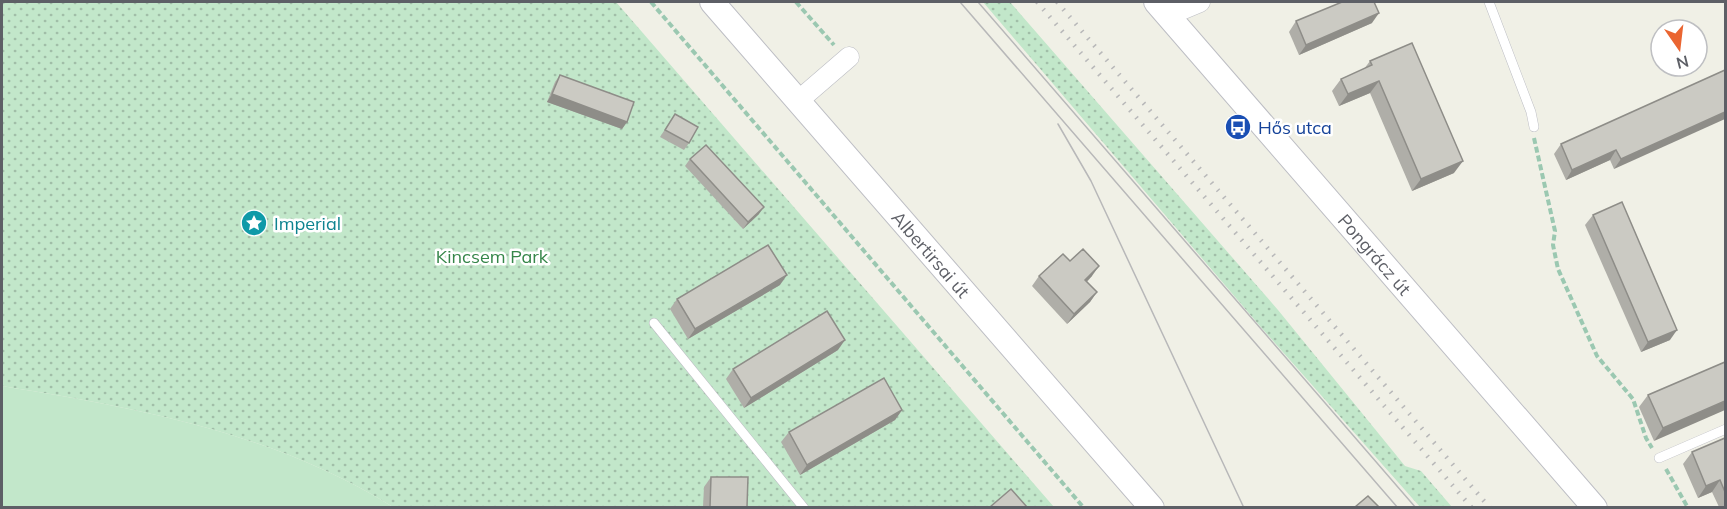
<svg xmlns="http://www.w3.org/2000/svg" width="1727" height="509" font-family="Mulish,sans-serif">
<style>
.grass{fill:url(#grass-dots)}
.pitch{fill:#c2e7ca}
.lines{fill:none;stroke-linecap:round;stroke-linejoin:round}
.service-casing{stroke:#bdbec4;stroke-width:10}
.minor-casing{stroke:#bdbec4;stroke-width:21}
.tertiary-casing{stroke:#bdbec4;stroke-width:26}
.path{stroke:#9bc8b1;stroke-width:4;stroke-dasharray:6 3;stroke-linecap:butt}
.service{stroke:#fff;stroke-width:9}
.minor{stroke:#fff;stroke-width:20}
.tertiary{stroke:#fff;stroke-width:24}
.tram{stroke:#b8b8b9;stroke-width:1.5}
.rail{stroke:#b8b8b9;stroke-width:4.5;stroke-dasharray:1.5 8;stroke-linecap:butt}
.wall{fill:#afaea8}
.shaded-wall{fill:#8e8d88}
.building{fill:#cbcac3;stroke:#8e8d88;stroke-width:1.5}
.labels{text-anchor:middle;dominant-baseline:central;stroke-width:5;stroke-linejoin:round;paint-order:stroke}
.transit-label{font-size:18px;fill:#164399;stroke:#fff;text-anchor:start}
.culture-label{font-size:18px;fill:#0d838f;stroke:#fff;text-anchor:start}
.street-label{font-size:18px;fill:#5d5f66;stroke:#fff}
.park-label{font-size:18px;fill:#358649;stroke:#fff}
</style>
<defs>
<pattern id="grass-dots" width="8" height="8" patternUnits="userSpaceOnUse" patternTransform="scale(1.5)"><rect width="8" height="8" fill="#c2e7ca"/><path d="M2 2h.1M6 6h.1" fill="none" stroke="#a1bea8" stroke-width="1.8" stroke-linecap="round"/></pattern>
</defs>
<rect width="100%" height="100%" fill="#f0f0e6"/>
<g class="grass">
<path d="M2,2h614l438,505h-661c-118,-74 -256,-99 -391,-121z"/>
<path d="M983,2h27l268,308 127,156 16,5 31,36h-32l-161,-182z"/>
</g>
<path class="pitch" d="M2,386c135,22 273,47 391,121h-391z"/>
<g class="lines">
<g class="service-casing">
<g id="service">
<path d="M1489,2l42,110 3,15"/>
<path d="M654,323l150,185"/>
<path d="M1659,458l67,-29"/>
</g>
</g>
<g class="minor-casing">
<g id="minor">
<path d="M1169,15l31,-13"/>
<path d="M798,101l51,-44"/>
</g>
</g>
<g class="tertiary-casing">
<g id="tertiary">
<path id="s1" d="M712,2l440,506"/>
<path id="s2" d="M1156,2l439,506"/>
</g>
</g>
<g class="path">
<path d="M651,2l433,506"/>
<path d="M796,2l38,43"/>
<path d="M1534,138l21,93 -2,14 5,24 39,87 36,43 13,39 6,10"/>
<path d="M1666,469l22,39"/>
</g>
<use href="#service" class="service"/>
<use href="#minor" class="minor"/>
<use href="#tertiary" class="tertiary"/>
<g class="tram">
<path d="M960,2l438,506"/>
<path d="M978,2l438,506"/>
<path d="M1058,124l33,57 153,327"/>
</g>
<g class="rail">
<path d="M1037,2l435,506"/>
<path d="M1057,2l433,506"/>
</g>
</g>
<g class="wall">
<path d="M1296,21l76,2 -73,32 -10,-23z"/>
<path d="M1370,61l84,112 -42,18 -42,-98 -31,13 -7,-15 9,-12 23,-10z"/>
<path d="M1725,70l-111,99 -4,-9 -44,20 -12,-26 7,-10z"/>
<path d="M560,75l67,47 -5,7 -75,-27 8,-20z"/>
<path d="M675,114l14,29 -5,7 -24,-13z"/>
<path d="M690,159l69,55 -16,15 -58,-63z"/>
<path d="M1593,215l77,125 -29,12 -56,-127z"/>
<path d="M1070,261l22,15 -5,6 10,10 -7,10 -23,22 -35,-38 7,-10z"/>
<path d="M780,285l-92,54 -18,-30 7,-10z"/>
<path d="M838,350l-94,58 -18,-29 7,-10z"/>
<path d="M1725,362l-71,79 -15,-34 9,-12z"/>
<path d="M902,410l-7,10 -95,55 -19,-33 8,-10z"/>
<path d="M1725,438v69h-6l-7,-15 -14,6 -15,-34 9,-12z"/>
<path d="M711,477l36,30h-44l1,-20z"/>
</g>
<g class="shaded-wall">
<path d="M1379,13l-7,10 -73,32 7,-10z"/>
<path d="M1379,81l-9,12 -31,13 9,-12z"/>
<path d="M552,94l75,28 -5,7 -75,-27z"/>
<path d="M1725,112v7l-111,50 7,-10z"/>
<path d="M1616,150l-6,10 -44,20 6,-10z"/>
<path d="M1463,161l-9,12 -42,18 9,-12z"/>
<path d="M764,207l-5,7 -16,15 5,-7z"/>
<path d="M1099,266l-7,10 -14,14 7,-10z"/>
<path d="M787,275l-7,10 -92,54 7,-10z"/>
<path d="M1097,292l-7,10 -23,22 7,-10z"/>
<path d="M1677,330l-7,10 -29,12 7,-10z"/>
<path d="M845,340l-7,10 -94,58 7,-10z"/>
<path d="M1725,401v9l-71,31 9,-13z"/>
<path d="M902,410l-7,10 -95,55 7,-10z"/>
<path d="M1720,480l-8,12 -14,6 8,-12z"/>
</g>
<g class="building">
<path d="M1342,2h32l5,11 -73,32 -10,-24z"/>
<path d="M1412,43l51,118 -42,18 -42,-98 -31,13 -7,-15 31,-14 -2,-4z"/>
<path d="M1725,70v42l-104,47 -5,-9 -44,20 -11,-26z"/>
<path d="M560,75l74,27 -7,20 -75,-28z"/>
<path d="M675,114l23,13 -9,16 -24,-13z"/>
<path d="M706,145l58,62 -16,15 -58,-63z"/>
<path d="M1622,202l55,128 -29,12 -55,-127z"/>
<path d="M768,245l19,30 -92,54 -18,-30z"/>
<path d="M1083,249l16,17 -14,14 12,12 -23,22 -35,-38 24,-22 7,7z"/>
<path d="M827,311l18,29 -94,58 -18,-29z"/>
<path d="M1725,362v39l-62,27 -15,-33z"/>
<path d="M884,378l18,32 -95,55 -18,-33z"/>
<path d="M1725,438v54l-5,-12 -14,6 -14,-34z"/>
<path d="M711,477h37l-1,30h-37z"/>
<path d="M1011,489l16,18h-37z"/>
<path d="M1368,496l11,11h-24z"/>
</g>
<defs>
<g id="bus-disc" transform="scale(1.35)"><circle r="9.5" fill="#1a4fb4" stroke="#fff"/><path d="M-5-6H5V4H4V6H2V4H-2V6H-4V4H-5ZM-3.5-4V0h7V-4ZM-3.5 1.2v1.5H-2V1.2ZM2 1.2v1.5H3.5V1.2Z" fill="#fff"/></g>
<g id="sight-disc" transform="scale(1.35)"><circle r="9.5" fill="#0f9aa8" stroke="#fff"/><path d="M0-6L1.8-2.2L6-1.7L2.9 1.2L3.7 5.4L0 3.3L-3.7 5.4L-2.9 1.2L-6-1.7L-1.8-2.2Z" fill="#fff"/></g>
</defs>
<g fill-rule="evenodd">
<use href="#bus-disc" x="1238" y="127"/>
<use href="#sight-disc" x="254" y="223"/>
</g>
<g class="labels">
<g class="transit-label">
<text x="1258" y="127">Hős utca</text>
</g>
<g class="culture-label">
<text x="274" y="223">Imperial</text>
</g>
<g class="street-label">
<text stroke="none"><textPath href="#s2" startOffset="334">Pongrácz út</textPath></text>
<text stroke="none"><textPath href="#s1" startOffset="334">Albertirsai út</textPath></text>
</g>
<g class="park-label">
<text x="492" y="256">Kincsem Park</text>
</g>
</g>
<rect width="1727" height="509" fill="none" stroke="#5d5f66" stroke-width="6"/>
<g transform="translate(1679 48) rotate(166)"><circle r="28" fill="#ffffff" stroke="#bebfc2" stroke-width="1.5"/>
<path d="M0-4.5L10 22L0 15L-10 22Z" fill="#ea6531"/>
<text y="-9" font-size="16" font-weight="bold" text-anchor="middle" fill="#5d5f66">N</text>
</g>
</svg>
